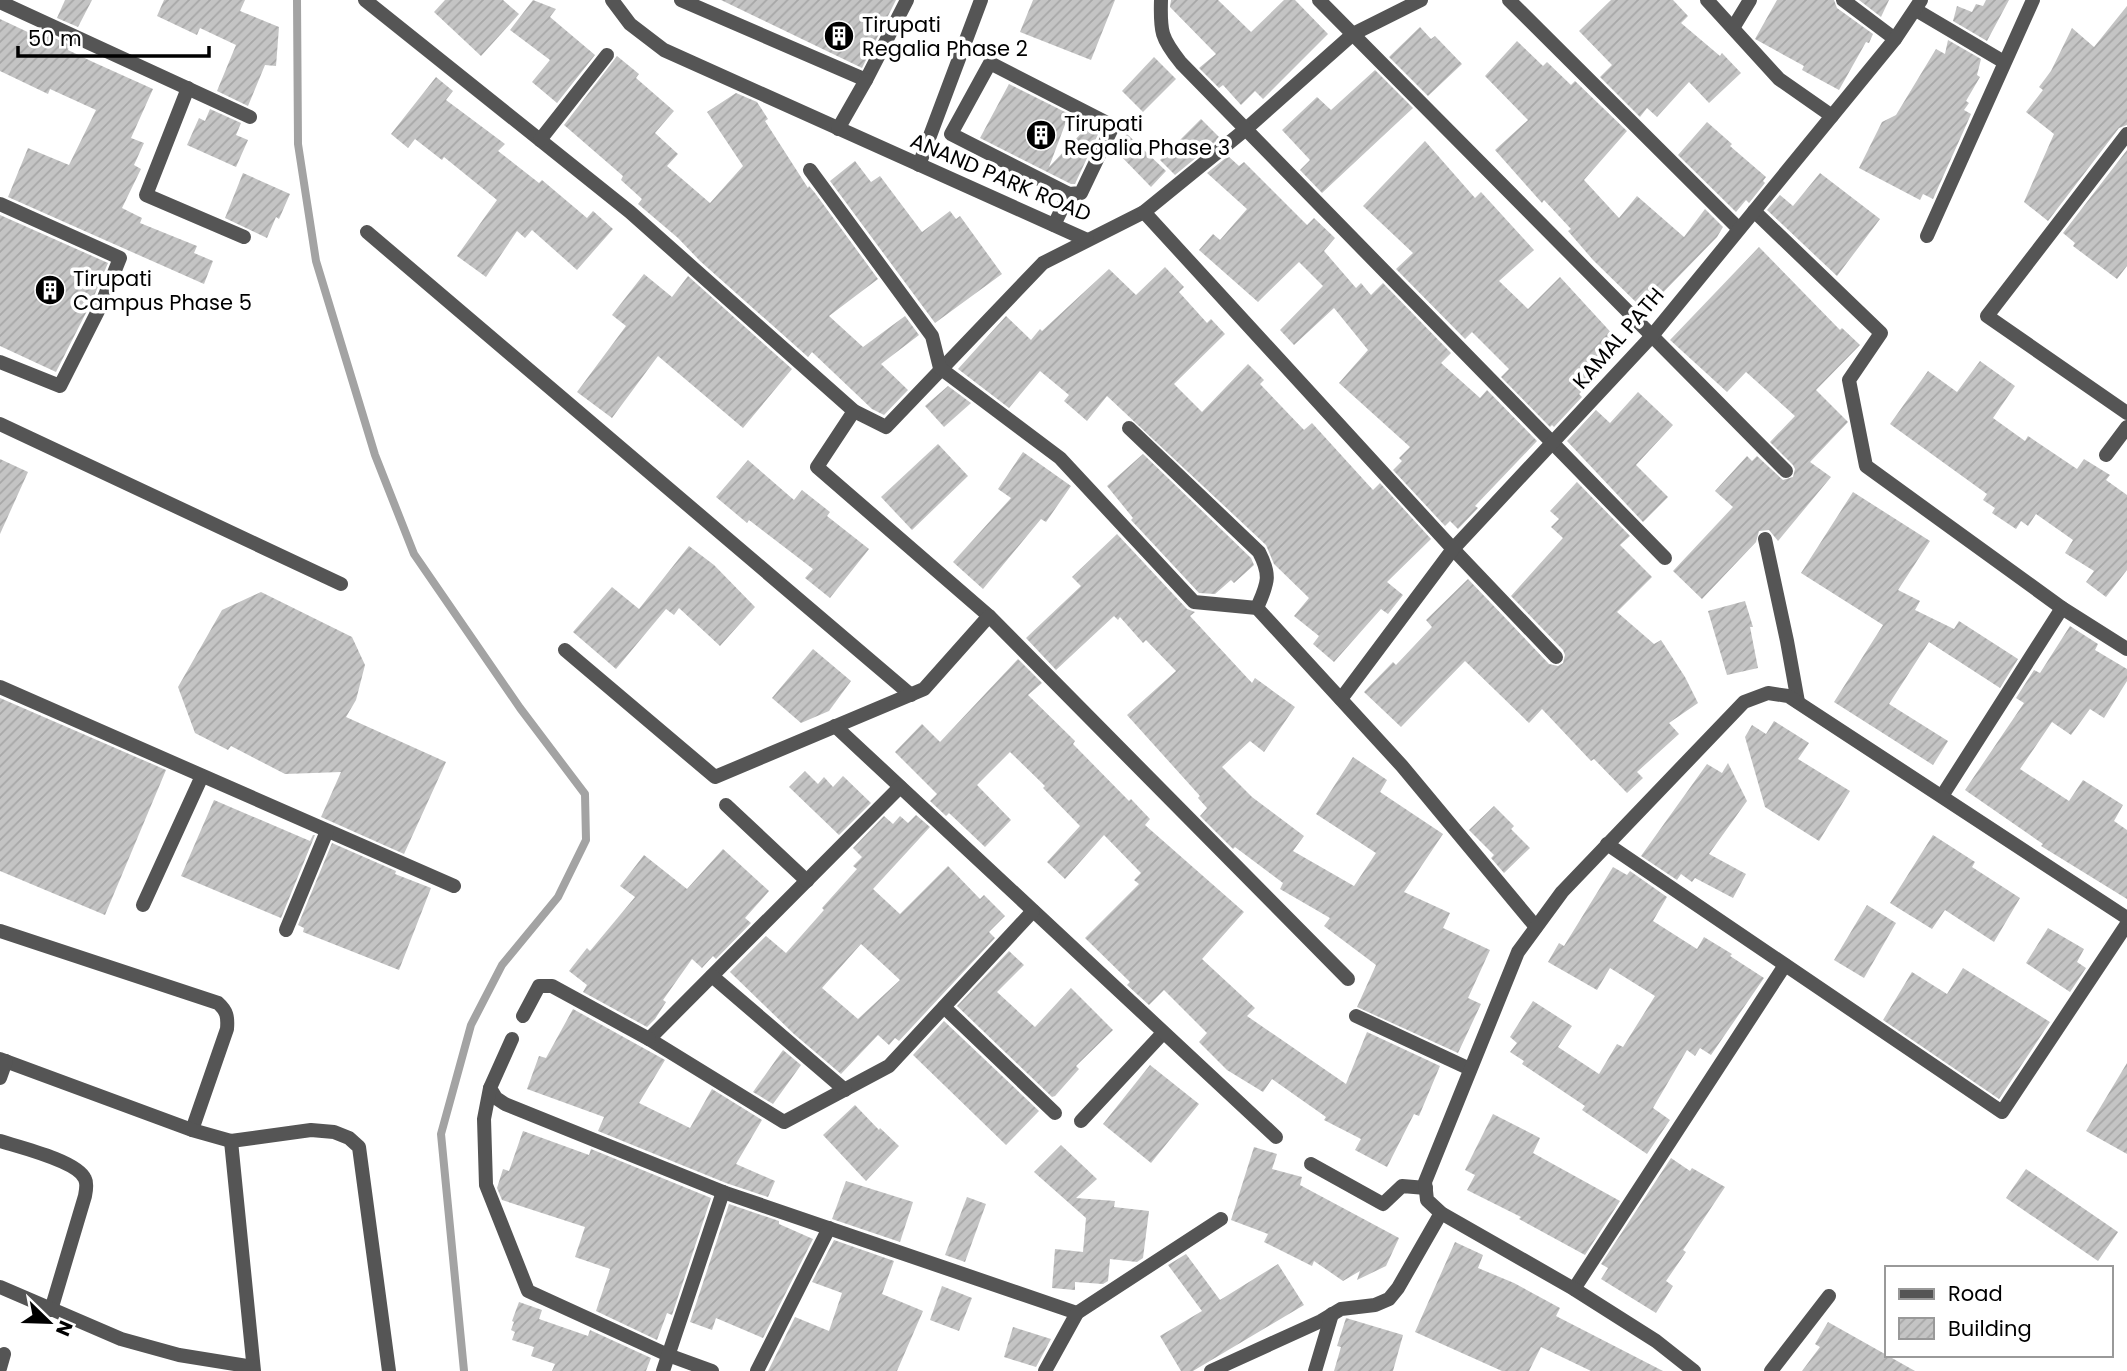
<svg xmlns="http://www.w3.org/2000/svg" width="2127" height="1371" font-family="Poppins,sans-serif">
<style>
.lines{fill:none;stroke-linecap:round;stroke-linejoin:round}
.stream{stroke:#a3a3a3;stroke-width:8}
.building{fill:url(#building-hatch);fill-rule:evenodd}
.service{stroke:#555;stroke-width:14}
.minor{stroke:#555;stroke-width:14}
.labels{text-anchor:middle;dominant-baseline:central;stroke-width:7;stroke-linejoin:round;paint-order:stroke}
.poi-label{font-size:21px;fill:#000;stroke:#fff;text-anchor:start}
.street-label{font-size:21px;fill:#000;stroke:#fff}
</style>
<defs>
<pattern id="building-hatch" width="6" height="6" patternUnits="userSpaceOnUse" patternTransform="scale(1.75)"><rect width="6" height="6" fill="#c4c4c4"/><path d="M-1 1l2-2M0 6l6-6M5 7l2-2" fill="none" stroke="#a7a7a7"/></pattern>
</defs>
<rect width="100%" height="100%" fill="#fff"/>
<g class="lines">
<path class="stream" d="M297,0l1,144 18,117 59,194 39,99 106,154 65,86 1,46 -28,57 -56,68 -31,60 -30,109 23,237"/>
</g>
<g class="building">
<path d="M65,0h27l-14,27 -21,-9z"/>
<path d="M164,0h81l-5,11 39,16 -3,39 -11,-1 -17,41 -31,-15 19,-46 -36,-17 -3,7 -40,-19z"/>
<path d="M445,0h58l16,14 -38,42 -47,-44z"/>
<path d="M533,0l23,9 -6,8 45,38 -38,48 -25,-21 18,-22 -40,-30z"/>
<path d="M721,0h175l-34,68z"/>
<path d="M1033,0h82l-24,60 -71,-28z"/>
<path d="M1171,0h47l33,32 33,-32h11l33,34 -65,65 -8,-8 -14,14 -18,-20 -4,3 -20,-20 17,-14 -46,-47z"/>
<path d="M1611,0h62l15,16 -7,7 39,33 2,-3 19,20 -32,30 -20,-21 -32,35 -10,-9 -7,9 -40,-40 12,-12 -33,-34z"/>
<path d="M1777,0h57l3,8 36,26 -4,9 -3,-1 -27,48 -37,-20 2,-4 -49,-27z"/>
<path d="M1859,0h30l-8,17z"/>
<path d="M1986,0h23l-22,41 -34,-20 4,-15 15,6 4,-8 7,2z"/>
<path d="M2127,6v119l-8,3 -71,93 -24,-19 30,-68 -28,-22 17,-22 -4,-3 12,-16 21,-43 22,19z"/>
<path d="M0,19l34,16 1,-3 13,5v-2l22,10 -2,5 25,12 60,27 -22,49 13,5 -10,22 7,4 -19,39 20,10 -2,5 57,23 -3,7 19,8 -9,23 -196,-87 20,-49 41,17 27,-55 -46,-21 -2,5 -48,-23z"/>
<path d="M1420,27l11,12 4,-3 27,28 -34,32 -39,-39z"/>
<path d="M1948,40l33,19 -4,16 3,2 -14,24 3,2 -5,7 7,4 -3,7 -35,78 -10,-5 -3,6 -61,-32 23,-46 14,-7 40,-66 9,5z"/>
<path d="M1517,41l26,25 4,-4 24,23 4,-4 52,50 -43,49 35,38 18,-22 47,41 21,-28 18,18 -6,10 -72,74 -52,-51 -25,-29 3,-2 -27,-29 -2,3 -47,-53 33,-30 -43,-44z"/>
<path d="M617,56l22,18 -3,4 38,33 -19,22 23,21 -11,12 43,37 33,-37 -36,-54 29,-19 21,9 11,17 -3,2 43,67 1,-2 6,7 63,86 -49,37 34,31 42,-31 14,19 -38,29 27,26 -24,25 -12,-6 -60,-57 -4,5 -108,-96 -22,-23 -40,-34 4,-5 -21,-19 2,-4 -59,-51z"/>
<path d="M1154,57l22,22 -33,33 -21,-21z"/>
<path d="M1375,70l38,38 -91,85 -22,-23 10,-10 -28,-30 35,-33 14,13z"/>
<path d="M436,77l17,14 -7,9 59,44 -7,7 41,32 3,-3 45,38 6,-7 20,18 -36,41 -45,-40 -7,8 -8,-7 -31,46 -29,-21 40,-56 -53,-43 -2,3 -27,-21 -7,9 -17,-14z"/>
<path d="M1009,84l60,30 -20,53 40,-42 11,5 -25,54h-4l-91,-46z"/>
<path d="M210,109l31,14 -5,12 12,5 -12,27 -49,-22 12,-27 6,3z"/>
<path d="M1201,119l19,19 -45,37 -15,-15z"/>
<path d="M1707,122l25,22 -2,2 36,31 -3,4 2,2 -16,20 -3,-3 -10,12 -58,-57z"/>
<path d="M1127,134l39,37 -15,16 -36,-37z"/>
<path d="M1425,141l50,57 6,-6 53,58 -35,31 29,28 32,-32 57,62 -31,29 10,9 -17,17 3,3 -28,30 -2,-2 -2,2 -49,-50 8,-8 -37,-37 -7,7 -69,-70 17,-16 -50,-47z"/>
<path d="M2127,150v116l-10,13 -44,-33 2,-3 -12,-10z"/>
<path d="M1228,156l11,10 5,-4 63,63 7,-7 21,20 -11,13 32,37 5,-5 10,12 12,-12 68,70 -10,10 39,35 7,-8 50,51 -62,65 3,2 -20,21 -8,-8 -5,5 -52,-56 9,-9 -3,-3 11,-11 -71,-64 29,-33 -34,-42 -40,37 -14,-15 43,-44 -24,-24 -41,40 -59,-52 14,-16 7,6 27,-31 -40,-36z"/>
<path d="M855,161l16,21 9,-6 42,56 28,-21 6,8 4,-3 42,58 -67,49 -105,-142z"/>
<path d="M243,173l47,21 -11,25 -3,-2 -9,21 -42,-20z"/>
<path d="M1820,173l60,46 -43,57 -70,-66 13,-15 13,11z"/>
<path d="M0,215l108,48 -16,38 -36,71 -56,-26z"/>
<path d="M1759,247l81,83 2,-2 18,17 -44,45 32,32 -38,40 21,15 -53,64 -9,-11 -10,1 -3,11 -54,57 -29,-28 60,-64 -18,-16 32,-35 5,5 5,-5 26,24 10,-3 2,-8 -2,-4 -23,-23 25,-26 -49,-44 -19,20 -57,-52z"/>
<path d="M1165,267l19,20 -5,5 28,31 4,-4 14,15 -51,50 28,28 46,-48 16,16 -4,4 44,46 8,-7 61,67 7,-7 51,56 -44,43 16,13 -15,19 -7,-5 -47,53 -21,-18 6,-8 -25,-20 15,-18 -35,-34 -8,-19 -159,-149 -20,25 -23,-20 5,-6 -29,-24 -31,37 -51,-39 48,-53 25,24 9,-11 2,2 67,-62 27,26z"/>
<path d="M644,274l28,23 16,-21 104,93 -49,59 -85,-72 -46,62 -35,-26 49,-66 -14,-11z"/>
<path d="M1980,361l35,25 -22,32 32,23 3,-5 49,33 7,-10 26,16 -4,5 21,15v75l-21,27 -20,-15 8,-11 -29,-18 8,-13 -37,-26 -8,12 -7,-5 -5,8 -24,-16 3,-5 -12,-8 4,-6 -97,-70 38,-53 29,21z"/>
<path d="M948,386l23,17 -27,24 -19,-21z"/>
<path d="M1638,392l35,33 -37,40 32,32 -25,25 -76,-81 29,-31 14,13z"/>
<path d="M938,444l30,32 -56,54 -31,-33z"/>
<path d="M1023,452l48,34 -25,36 -5,-3 -58,70 -30,-27 58,-64 -13,-9z"/>
<path d="M1143,454l108,104 3,7 -20,18 -3,-3 -16,14 -16,-1 -68,-73 2,-2 -26,-32z"/>
<path d="M0,459l28,13 -28,62z"/>
<path d="M748,460l46,40 8,-10 28,22 -3,4 42,33 -39,49 -25,-20 8,-9 -64,-49 -2,3 -31,-26z"/>
<path d="M1577,482l53,54 -10,9 32,32 -35,35 37,32 7,-4 24,37 13,26 -29,20 10,11 -42,38 6,6 -16,15 -33,-34 -3,2 -49,-52 -13,14 -64,-62 -64,66 -37,-35 29,-30 3,3 36,-38 -6,-7 42,-41 81,85 9,2 5,-3 2,-8 -2,-5 -52,-54 52,-58 -12,-11 8,-8 -9,-8z"/>
<path d="M1853,492l77,49 -32,49 22,11 -5,9 39,19 5,-8 59,38 -18,29 -71,-46 -40,62 59,37 -15,24 -99,-63 49,-77 -82,-52z"/>
<path d="M1117,534l70,75 8,3 -5,4 62,67 3,-5 40,29 -31,45 -14,-11 -28,26 30,30 52,39 -11,15 61,35 22,-33 -60,-39 37,-57 34,23 -7,12 63,42 -39,58 46,21 -7,15 47,22 -22,48 13,6 -23,49 -101,-46 19,-42 -52,-39 6,-8 -50,-29 3,-6 -48,-36 -2,2 -33,-33 7,-8 -9,-10 2,-2 -73,-81 49,-44 -30,-31 -3,3 -23,-26 -2,3 -4,-4 -58,54 -30,-32 55,-52 -9,-9z"/>
<path d="M689,546l25,19 41,42 -35,39 -41,-38 -5,7 -8,-6 -50,60 -43,-37 39,-45 27,22z"/>
<path d="M261,592l91,45 13,28 -9,35 -10,17 100,45 -42,92 -83,-37 20,-45 -56,2 -54,-28 -3,4 -33,-17 -17,-46 44,-77z"/>
<path d="M1745,601l8,26h-3l8,41 -31,7 -19,-64z"/>
<path d="M2070,626l28,18 -3,6 32,19v12l-23,37 -14,-9 -19,26 -19,-13 -32,47 49,32 14,-21 40,25 -9,16 13,9v69l-86,-53 2,-2 -78,-54 59,-87 -8,-5 18,-28 6,3z"/>
<path d="M813,649l38,32 -22,30 -28,12 -29,-25z"/>
<path d="M1018,659l24,24 -14,12 47,46 -2,3 56,57 2,-2 19,20 -5,6 99,87 -42,47 53,49 -8,8 99,68 21,-52 73,34 -21,50 -5,-2 -27,53 -32,-17 6,-11 -37,-19 2,-3 -54,-38 -9,13 -36,-22 -28,-28 8,-9 -43,-43 -15,15 -22,-20 3,-3 -45,-44 54,-54 -5,-4 7,-7 -37,-38 -39,44 -18,-17 33,-36 -37,-38 2,-2 -35,-34 -33,33 34,35 -26,27 -36,-34 -3,3 -16,-15 7,-7 -42,-42 27,-28 18,18z"/>
<path d="M0,698l166,72 -61,145 -105,-44z"/>
<path d="M1774,721l35,22 -11,16 52,32 -31,50 -54,-34 -20,-70 7,-12 14,9z"/>
<path d="M1728,763l19,38 -38,53 37,20 -13,24 -38,-20 -3,4 -11,-8 -4,6 -36,-24 66,-92 15,9z"/>
<path d="M805,771l13,13 6,-7 9,10 10,-11 28,27 -32,32 -50,-48z"/>
<path d="M214,800l96,41 3,-6h2l-34,83 -100,-42z"/>
<path d="M1494,806l20,20 -3,3 19,19 -26,25 -13,-15 3,-3 -25,-25z"/>
<path d="M916,815l14,12 -57,62 27,25 48,-48 32,33 4,-4 21,21 -16,16 6,6 -96,103 -4,-3 -6,7 -11,-10 -37,39 -47,-40 -64,-62 36,-36 20,17 38,-43 -2,-2 35,-39 -4,-3 9,-9 -9,-9 31,-32 9,8 7,-8 8,7zM861,944l39,36 -42,39 -36,-31z"/>
<path d="M1933,835l42,27 -3,5 48,31 -26,44 -49,-32 -13,19 -42,-26z"/>
<path d="M332,843l64,28 -1,3 36,14 -32,82 -96,-38 1,-4 -6,-3z"/>
<path d="M723,849l46,42 -24,27 6,5 -35,36 -3,-3 -11,12 -10,-9 -29,41 3,2 -11,17 -8,8 -64,-35 4,-7 -18,-14 18,-23 3,3 45,-54 -15,-11 24,-31 43,34z"/>
<path d="M1613,867l14,8 3,-4 37,26 -14,24 44,28 7,-12 28,17 -2,2 34,22 -53,77 -11,-7 -5,8 -8,-6 -34,58 17,12 -23,34 -65,-44 3,-4 -63,-42 2,-3 -14,-9 7,-9 -7,-6 23,-36 39,25 -14,21 41,27 18,-30 6,3 32,-51 -45,-28 -13,22 -49,-28 11,-19 5,3z"/>
<path d="M1867,905l29,18 -32,55 -30,-18z"/>
<path d="M2048,928l36,21 -7,13 9,6 -16,24 -44,-29z"/>
<path d="M1009,951l15,14 -27,27 38,35 36,-39 42,42 -37,36 3,3 -24,27 -3,1 -95,-91z"/>
<path d="M1963,968l87,54 -51,77 -116,-79 29,-48 35,22z"/>
<path d="M573,1009l92,51 -26,43 51,25 22,-39 50,31 -26,44 39,17 -7,16 -42,-14 -128,-52 6,-14 -77,-28 12,-33 7,2z"/>
<path d="M944,1021l95,90 -33,34 -93,-90z"/>
<path d="M783,1050l18,15 -28,39 -20,-12z"/>
<path d="M2127,1063v91l-41,-23z"/>
<path d="M1150,1065l49,39 -48,59 -48,-39z"/>
<path d="M855,1105l24,25 1,-2 19,18 -33,35 -43,-46z"/>
<path d="M1493,1114l47,24 -7,15 87,48 -35,54 -66,-36 2,-2 -54,-27 8,-15 -10,-5z"/>
<path d="M523,1131l66,24 2,-6 120,49 -39,117 -5,-2 -10,27 -61,-29 14,-42 -35,-12 10,-30 -83,-27 -5,-12 6,-19 6,2z"/>
<path d="M1061,1145l36,34 -21,19 39,3 -1,6 35,4 -6,47 -6,4 -27,-3 -2,22 -5,3 -28,-2v8l-23,-2 3,-39 28,3 3,-34 -52,-46z"/>
<path d="M1254,1147l23,7 -5,15 30,8 -2,8 99,53 -13,28 -29,14 3,-9 -17,10 -29,-20 -2,5 -48,-24 4,-8 -37,-14z"/>
<path d="M1671,1158l19,13 2,-3 33,19 -42,63 3,2 -20,29 7,5 -17,27 -55,-34 7,-11 -7,-4z"/>
<path d="M2026,1169l92,63 -20,29 -92,-63z"/>
<path d="M846,1181l67,21 -13,40 -68,-23z"/>
<path d="M967,1197l19,7 -21,58 -20,-7z"/>
<path d="M729,1204l50,17v3l34,15 -50,99 -47,-20 -4,12 -22,-8z"/>
<path d="M834,1240l60,21 -12,33 41,17 -26,60h-129l27,-54 34,14 13,-38 -30,-11z"/>
<path d="M1455,1242l28,13 -5,13 36,15 46,25 -4,8 107,55h-72l-50,-24 -12,24h-27l-87,-39z"/>
<path d="M1186,1254l34,46 58,-36 26,41 -111,66h-12l-21,-35 42,-25 -34,-46z"/>
<path d="M942,1286l30,12 -13,33 -29,-11z"/>
<path d="M519,1302l23,8 -3,9 49,17 2,-6 61,28 -5,13h-94l3,-7 -24,-8 3,-9 -22,-7 3,-8 -4,-2 3,-8 -2,-1z"/>
<path d="M1346,1318l57,17 -10,36h-59l7,-24 -4,-1z"/>
<path d="M1828,1322l87,49h-113l18,-24 -5,-3z"/>
<path d="M1013,1327l38,12 -15,28 -32,-10z"/>
</g>
<g class="lines">
<g class="service">
<path d="M1916,10l88,52"/>
<path d="M919,165l62,-165"/>
<path d="M0,204l120,54 -19,47 -41,81 -60,-24"/>
<path d="M1054,225l15,-31 12,-1 32,-67 -123,-63 -39,71 118,60"/>
<path d="M1927,236l106,-236"/>
<path d="M0,687l454,199"/>
<path d="M143,905l59,-129"/>
<path d="M286,930l41,-99"/>
<path d="M0,931l218,72c9,8 10,14 9,26l-35,101"/>
<path d="M944,1007l111,106"/>
<path d="M0,1059l192,71 39,11 80,-11 23,2 15,6 10,9 30,224"/>
<path d="M0,1078l6,-17"/>
<path d="M1081,1121l82,-88"/>
<path d="M0,1141c19,6 78,20 85,38 2,4 1,12 0,17l-34,114"/>
<path d="M231,1141l23,230"/>
<path d="M1311,1164l72,40 19,-18 24,2"/>
<path d="M0,1287l121,52 58,16 74,12"/>
<path d="M1211,1371l110,-50 20,-12 34,-4 14,-6 9,-11 43,-75"/>
<path d="M1315,1371l17,-57"/>
</g>
<g class="minor">
<path d="M365,0l265,212 224,199 32,16 157,-164 101,-51 102,-83 107,-95 68,-34"/>
<path d="M612,0l18,24 34,26 423,190"/>
<path d="M681,0l185,80 41,-80"/>
<path d="M1161,0c-1,32 0,38 20,63l484,495"/>
<path d="M1319,0l467,471"/>
<path d="M1509,0l229,228"/>
<path d="M1707,0l72,79 53,37"/>
<path d="M1843,0l52,39"/>
<path d="M0,2l250,115"/>
<path d="M1733,28l17,-28"/>
<path d="M188,88l-42,107 98,42"/>
<path d="M838,129l28,-49"/>
<path d="M2127,134l-140,182 140,97"/>
<path d="M540,140l67,-85"/>
<path d="M810,170l122,166 8,32 120,90 134,144 63,6 145,158 134,161"/>
<path d="M1754,211l127,122 -32,47 17,86 196,142 65,41"/>
<path d="M1144,212l309,337 103,108"/>
<path d="M367,232l544,463"/>
<path d="M854,411l-37,56 172,149 359,363"/>
<path d="M0,424l341,160"/>
<path d="M1129,428l130,124c13,25 8,32 -2,56"/>
<path d="M2106,455l21,-28"/>
<path d="M1765,539l22,102 11,61"/>
<path d="M565,650l150,127 209,-88 65,-73"/>
<path d="M1341,699l112,-150 198,-212 244,-298 26,-39"/>
<path d="M835,726l441,411"/>
<path d="M900,787l-251,252 135,83 105,-56 144,-155"/>
<path d="M1942,796l120,-188"/>
<path d="M726,805l81,76"/>
<path d="M1607,844l395,268 125,-188"/>
<path d="M712,976l133,114"/>
<path d="M523,1016l16,-30h13l97,53"/>
<path d="M1356,1016l114,53"/>
<path d="M512,1039l-22,49 6,10 9,6 218,88 354,121"/>
<path d="M490,1088l-6,31 2,66 42,106 140,64 44,16"/>
<path d="M1574,1289l211,-324"/>
<path d="M0,1368l4,-14"/>
<path d="M663,1371l60,-179"/>
<path d="M757,1371l72,-143"/>
<path d="M1045,1371l32,-58 144,-94"/>
<path d="M1694,1371l-38,-30 -82,-52 -133,-76 -14,-13 -2,-18 93,-230 44,-60 182,-190 24,-9 20,3 339,222"/>
<path d="M1771,1371l58,-75"/>
</g>
</g>
<defs>
<g id="building-disc" transform="scale(1.575)"><circle r="9.5" fill="#000" stroke="#fff"/><path d="M-4-6H4V6H1V3H-1V6H-4ZM-2.5-4.3h1.7v1.8h-1.7ZM.8-4.3h1.7v1.8H.8ZM-2.5-1h1.7V.8h-1.7ZM.8-1h1.7V.8H.8Z" fill="#fff"/></g>
</defs>
<g fill-rule="evenodd">
<use href="#building-disc" x="839" y="36"/>
<use href="#building-disc" x="1041" y="135"/>
<use href="#building-disc" x="50" y="290"/>
</g>
<g class="labels">
<g class="poi-label">
<text x="862" y="24">Tirupati<tspan x="862" dy="24">Regalia Phase 2</tspan></text>
<text x="1064" y="123">Tirupati<tspan x="1064" dy="24">Regalia Phase 3</tspan></text>
<text x="73" y="278">Tirupati<tspan x="73" dy="24">Campus Phase 5</tspan></text>
</g>
<g class="street-label">
<text transform="translate(1001 177) rotate(23)">ANAND PARK ROAD</text>
<text transform="translate(1618 338) rotate(-49)">KAMAL PATH</text>
</g>
</g>
<rect x="1885" y="1266" width="228" height="91" fill="#ffffff" stroke="#999999" stroke-width="2"/>
<rect x="1899" y="1289" width="35" height="10" fill="#555555" stroke="#999999" stroke-width="2"/>
<text x="1948" y="1301" font-size="21" fill="#000000">Road</text>
<rect x="1899" y="1318" width="35" height="21" fill="url(#building-hatch)" stroke="#999999" stroke-width="2"/>
<text x="1948" y="1336" font-size="21" fill="#000000">Building</text>
<g transform="translate(49 1322) rotate(113)" stroke="#ffffff" stroke-width="5" paint-order="stroke">
<path d="M0-5L12 26L0 18L-12 26Z" fill="#000000"/>
<text y="-10" font-size="19" font-weight="bold" text-anchor="middle" fill="#000000">N</text>
</g>
<path d="M18 46v10h191v-10" fill="none" stroke="#000000" stroke-width="3.5"/>
<text x="28" y="46" font-size="21" fill="#000000" stroke="#ffffff" stroke-width="5" paint-order="stroke">50 m</text>
</svg>
